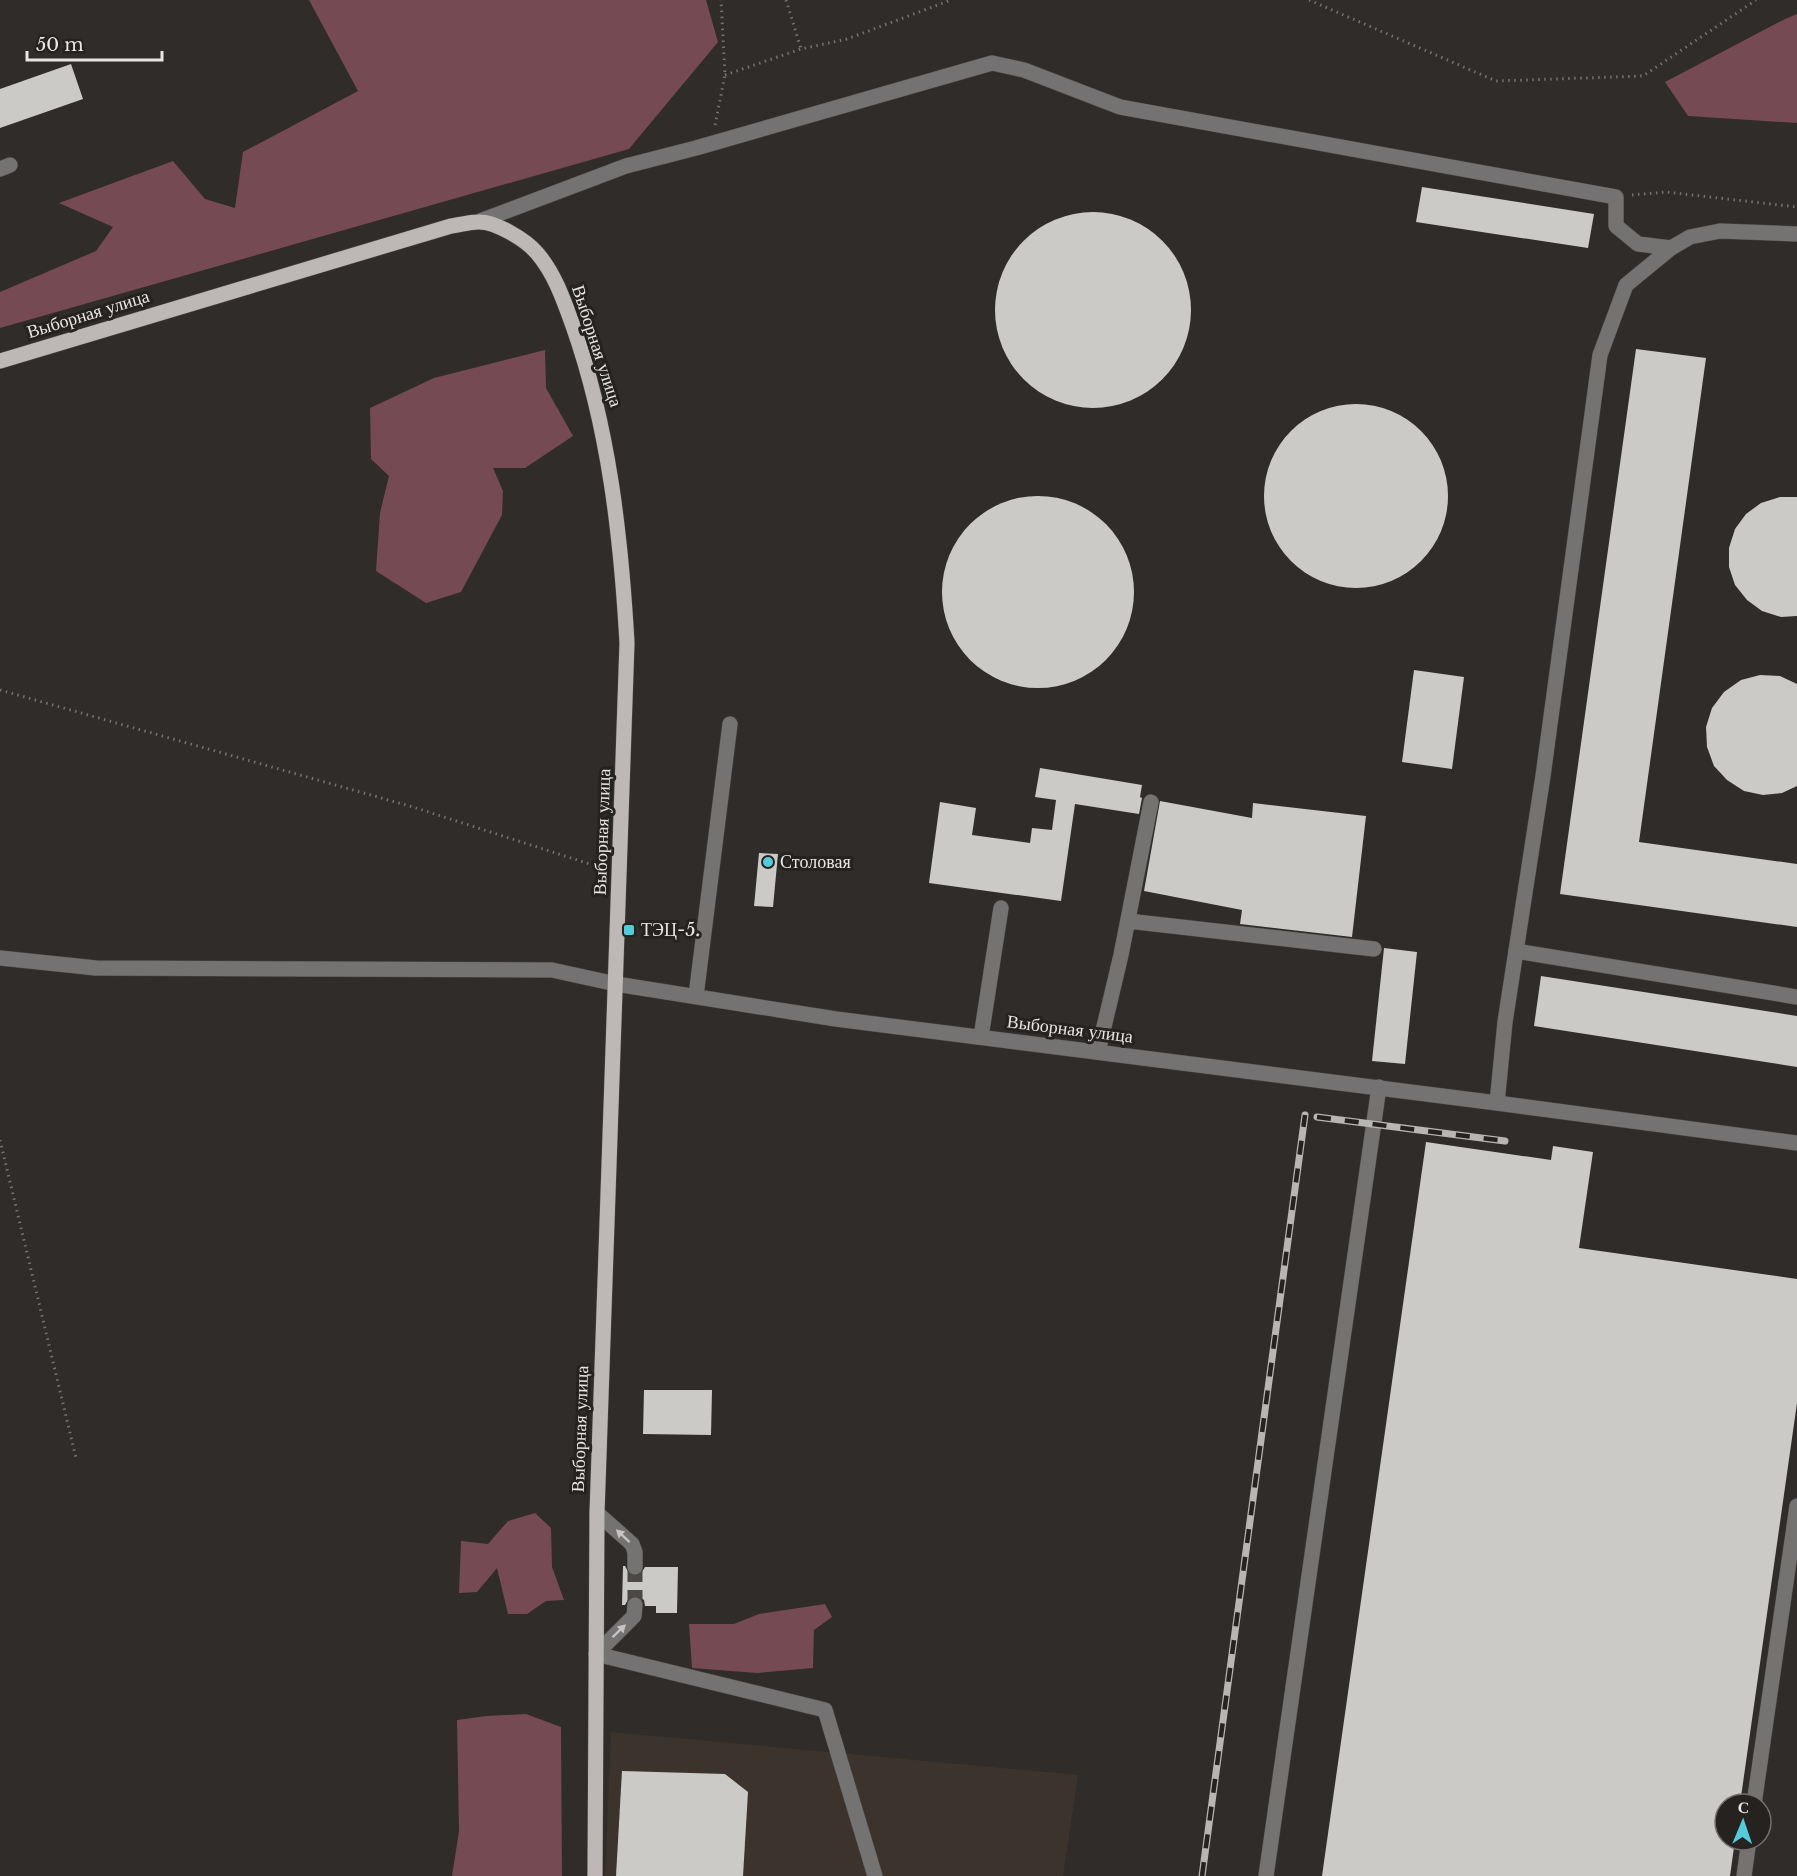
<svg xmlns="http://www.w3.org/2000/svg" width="1797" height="1876" font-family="'Libre Baskerville',serif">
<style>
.built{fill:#3c342c}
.forest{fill:#764a52}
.building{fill:#cccac6}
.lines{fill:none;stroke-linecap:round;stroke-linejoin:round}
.minor-tunnel{stroke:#4b4845;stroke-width:15;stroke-dasharray:15 8;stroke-linecap:butt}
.minor-casing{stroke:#4d4a47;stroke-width:16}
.major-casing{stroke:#4d4a47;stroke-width:16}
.path{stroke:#74726f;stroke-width:3;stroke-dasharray:1.5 4.5;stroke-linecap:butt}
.minor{stroke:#757272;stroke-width:15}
.major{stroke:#bdb8b6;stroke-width:15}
.rail-casing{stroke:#b8b6b3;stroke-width:7}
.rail{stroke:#252220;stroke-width:4.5;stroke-dasharray:14;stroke-linecap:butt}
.oneway{fill:#c6c3c2}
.poi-dot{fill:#53cbda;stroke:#252220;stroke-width:2}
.labels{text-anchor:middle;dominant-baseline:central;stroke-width:6;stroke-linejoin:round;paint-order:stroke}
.street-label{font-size:18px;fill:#e8e6e4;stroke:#252220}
.poi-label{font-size:18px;fill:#e8e6e4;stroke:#252220;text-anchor:start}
</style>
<rect width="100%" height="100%" fill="#2f2c29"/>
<path class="built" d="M611,1732l467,43 -15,101h-458z"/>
<g class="forest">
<path d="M309,0h397l12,42 -89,107 -629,179v-36l96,-41 17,-24 -54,-24 114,-42 32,38 30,9 8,-56 115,-61z"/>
<path d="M1797,14v109l-109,-7 -23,-34 118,-62z"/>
<path d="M545,350l1,38 27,48 -48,32h-32l10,23 -1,24 -41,77 -35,11 -50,-32 4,-58 9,-37 -18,-17 -1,-51 64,-30z"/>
<path d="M535,1513l16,15 1,39 12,33 -18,1 -19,13h-19l-11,-46 -20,24 -18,1 2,-52 27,3 20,-23z"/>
<path d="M825,1604l7,13 -18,13 -1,38 -56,5 -65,-5 -3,-44h45l25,-10z"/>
<path d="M526,1714l35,13 1,149h-110l7,-45 -2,-111 29,-4z"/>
</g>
<g class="building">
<path d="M71,64l12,35 -83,29v-39z"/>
<path d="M1422,187l172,27 -6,34 -172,-26z"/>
<circle cx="1093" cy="310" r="98"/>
<path d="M1636,349l70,9 -67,484 158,22v63l-237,-33z"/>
<circle cx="1356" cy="496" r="92"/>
<circle cx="1038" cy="592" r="96"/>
<path d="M1780,497h17v119l-16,1 -19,-6 -15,-11 -12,-15 -6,-18v-19l6,-19 11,-15 15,-11z"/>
<path d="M1414,670l50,7 -12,92 -50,-7z"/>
<path d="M1760,675l20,1 17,8v102l-15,7 -19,2 -19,-4 -17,-11 -13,-14 -7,-19 -1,-20 6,-19 12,-16 17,-12z"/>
<path d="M1040,768l102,17 -2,12 2,1 -3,16 -64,-10 -14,97 -132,-18 11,-81 36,6 -4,27 58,8 2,-15 20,2 4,-30 -21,-3z"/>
<path d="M1160,801l92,17 1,-15 113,13 -14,121 -112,-13 2,-14 -98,-19z"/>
<path d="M759,853l19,1 -5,53 -19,-1z"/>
<path d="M1384,948l33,4 -12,112 -33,-3z"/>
<path d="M1541,976l256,40v51l-263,-41z"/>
<path d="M1426,1142l125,18 2,-14 40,6 -14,96 218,31v124l-57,401h-15v36h10l-5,36h-408z"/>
<path d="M644,1390h68l-1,45 -68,-1z"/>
<path d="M623,1566h2l5,9 4,2 6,-2 5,-8h33l-1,46h-21v-7h-11l-1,-6 -8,-5 -6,1 -5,9h-3z"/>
<path d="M622,1771l103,3 23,18 -5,84h-127z"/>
</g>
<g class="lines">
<path class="minor-tunnel" d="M635,1567v38"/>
<g class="minor-casing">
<g id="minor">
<path d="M0,169l10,-4"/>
<path d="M480,221l146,-55 70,-18 296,-85 32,7 96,37 496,90v29l22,18 33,4"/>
<path d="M1128,921l246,28"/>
<path d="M1516,951l281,46"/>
<path d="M0,958l96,10 456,2 64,14 220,35 661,84 8,-81 38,-246 57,-421 26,-70 45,-37 19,-11 30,-6 77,3"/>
<path d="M696,996l34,-272"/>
<path d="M981,1037l20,-129"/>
<path d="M1098,1052l23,-97 30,-153"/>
<path d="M1497,1103l300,40"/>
<path d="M597,1513l35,31 3,8v15"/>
<path d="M596,1654l229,56 50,166"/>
<path d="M596,1654l38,-38 1,-11"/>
<path d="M1754,1804l43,-298"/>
<path d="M1266,1876l113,-789"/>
<path d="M1744,1876l5,-36"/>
</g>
</g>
<g class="major-casing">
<path id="major" d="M0,361l451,-135c9,-1 18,-4 27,-4 17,-1 48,18 59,31 18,21 27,48 36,73 36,102 48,211 54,317l-30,870 -2,363"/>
</g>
<g class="path">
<path d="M786,0l15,49"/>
<path d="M1309,0l187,81 147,-5 113,-76"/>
<path d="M725,75l76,-26 46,-10 104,-39"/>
<path d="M715,125l10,-50 -4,-75"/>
<path d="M1632,195l34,-3 131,15"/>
<path d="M0,690l413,117 189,61"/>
<path d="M0,1140l76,318"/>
</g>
<use href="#minor" class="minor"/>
<use href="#major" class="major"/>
<g class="rail-casing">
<g id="rail">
<path d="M1317,1117l188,24"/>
<path d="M1202,1876l103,-761"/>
</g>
</g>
<use href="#rail" class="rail"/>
</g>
<defs><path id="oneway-solid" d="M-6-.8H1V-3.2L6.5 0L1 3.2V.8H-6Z" transform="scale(1.5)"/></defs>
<g class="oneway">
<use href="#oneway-solid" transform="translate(623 1536) rotate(-137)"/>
<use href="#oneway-solid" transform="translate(619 1631) rotate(-44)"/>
</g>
<g class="poi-dot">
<circle cx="768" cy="862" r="6"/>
<rect x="623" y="924" width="12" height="12" rx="3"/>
</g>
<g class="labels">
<g class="street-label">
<text transform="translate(88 314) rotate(-17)">Выборная улица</text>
<text transform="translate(597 346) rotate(72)">Выборная улица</text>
<text transform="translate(602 832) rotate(-88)">Выборная улица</text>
<text transform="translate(1070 1029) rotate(7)">Выборная улица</text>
<text transform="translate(580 1429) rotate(-88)">Выборная улица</text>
</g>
<g class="poi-label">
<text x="780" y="862">Столовая</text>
<text x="641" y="930">ТЭЦ-5.</text>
</g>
</g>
<g transform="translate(1743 1822) rotate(2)"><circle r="28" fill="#252220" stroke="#73706e" stroke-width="1.5"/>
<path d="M0-4.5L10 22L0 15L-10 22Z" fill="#53cbda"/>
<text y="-9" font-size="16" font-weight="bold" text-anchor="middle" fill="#e8e6e4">С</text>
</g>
<path d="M27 51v9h135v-9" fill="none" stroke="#e8e6e4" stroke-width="3"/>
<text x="36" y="51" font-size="18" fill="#e8e6e4" stroke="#252220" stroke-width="4.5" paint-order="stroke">50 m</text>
</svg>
